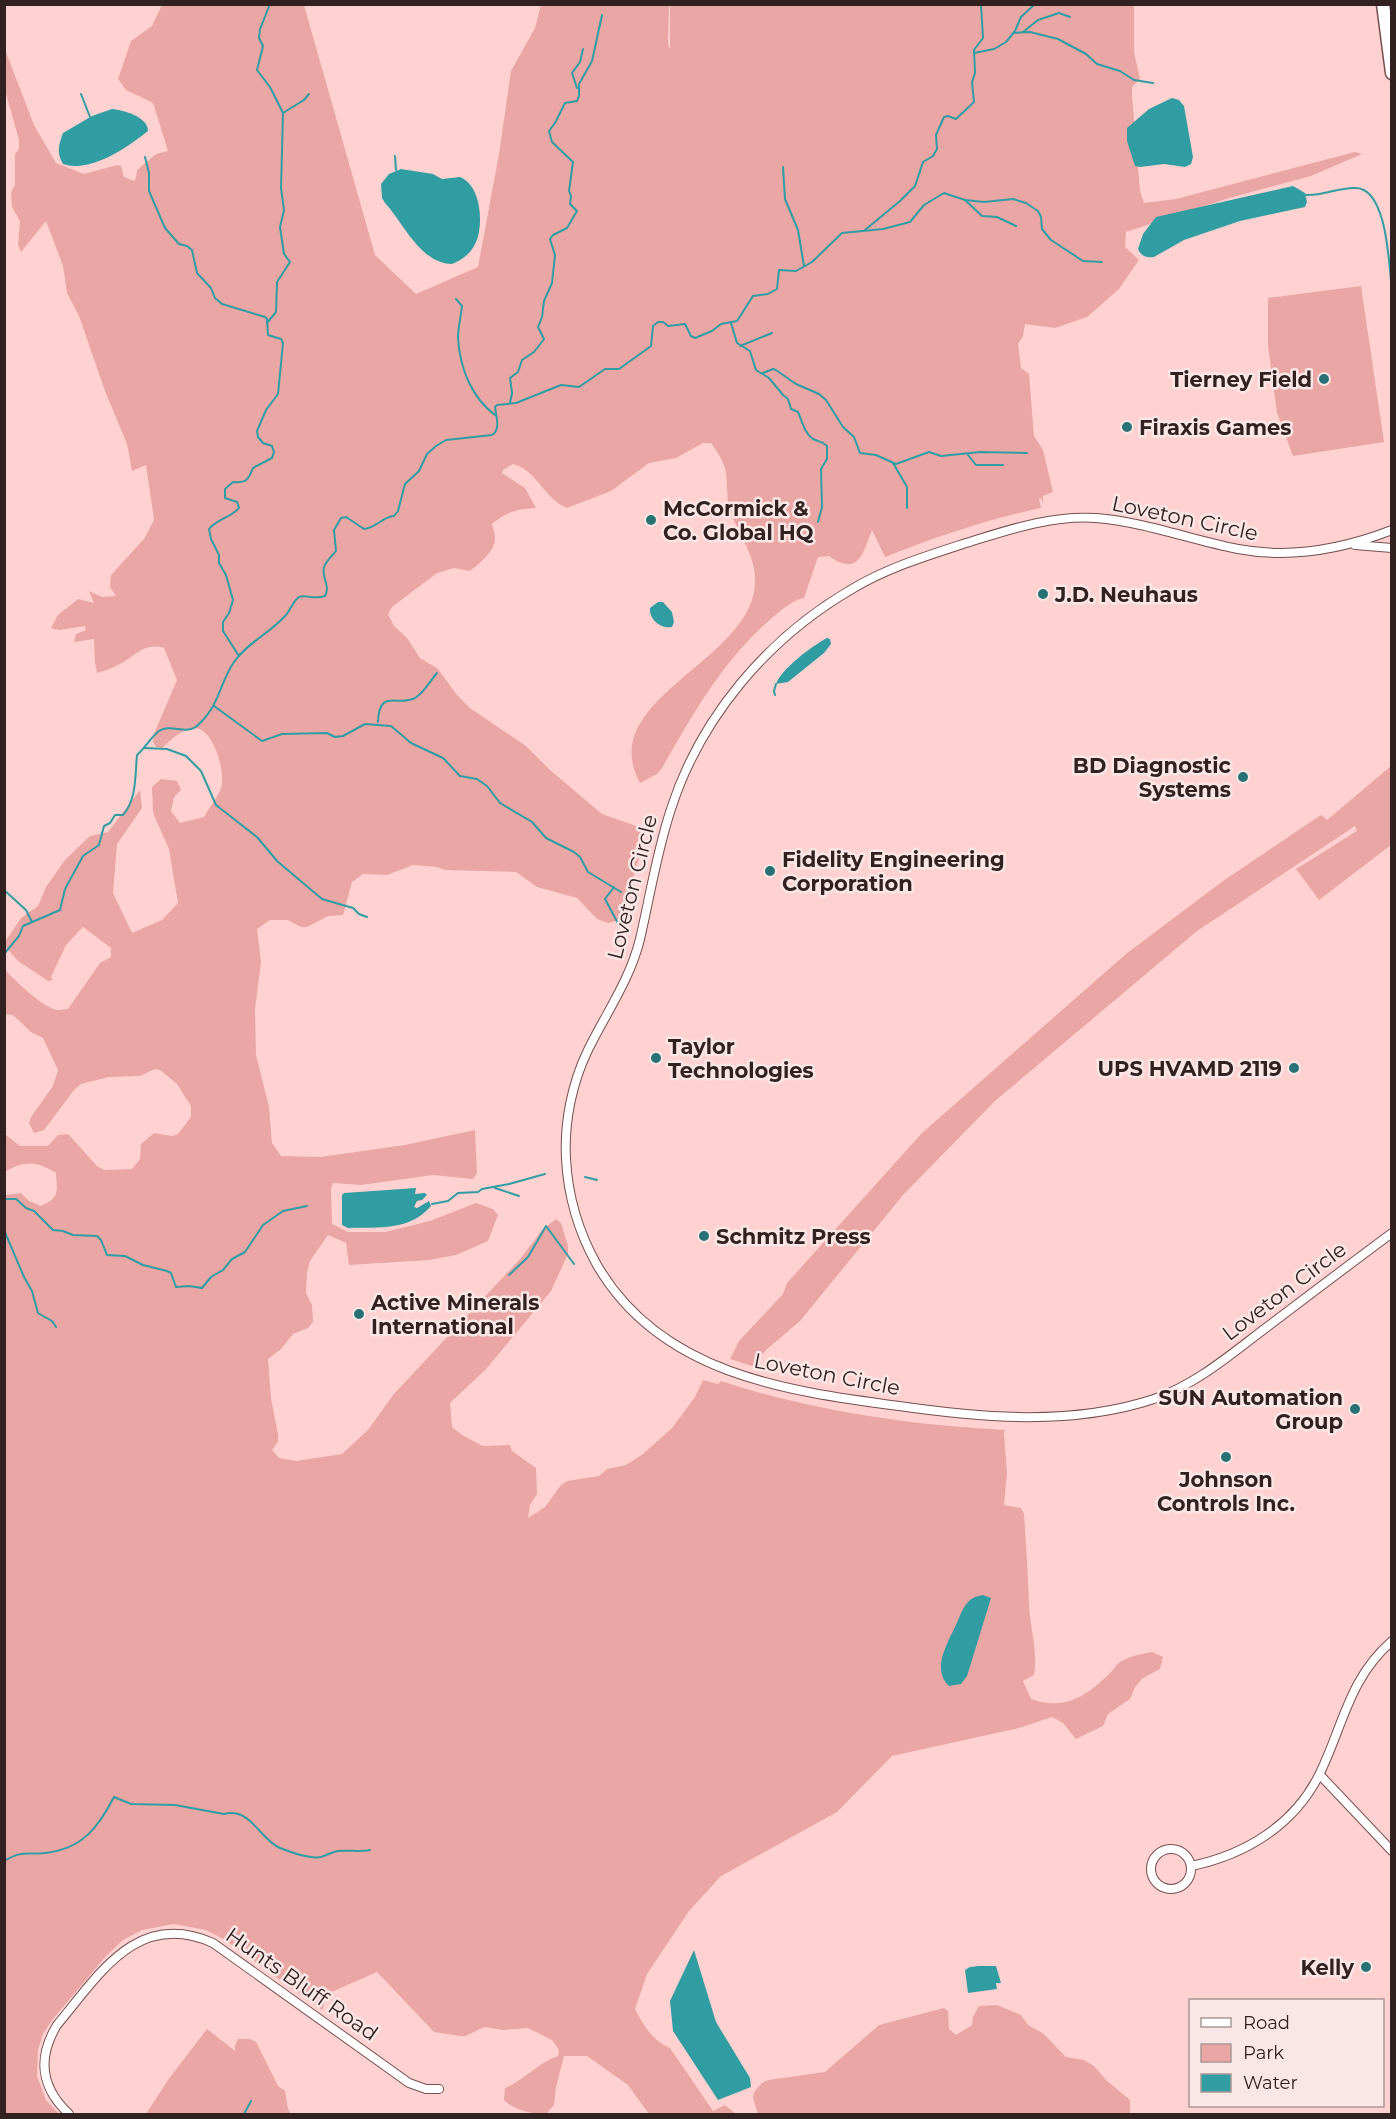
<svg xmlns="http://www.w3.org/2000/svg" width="1396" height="2119" font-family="Montserrat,sans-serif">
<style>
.green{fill:#e9a6a5}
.water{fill:#309da2}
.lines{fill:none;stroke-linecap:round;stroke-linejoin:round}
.stream{stroke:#309da2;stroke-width:2}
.minor-casing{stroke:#744f4e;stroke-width:10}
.primary-casing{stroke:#744f4e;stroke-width:15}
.minor{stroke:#fff;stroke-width:8}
.primary{stroke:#fff;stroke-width:12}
.poi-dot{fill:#287276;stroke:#f9e7e6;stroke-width:2}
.labels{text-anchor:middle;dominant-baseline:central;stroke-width:5;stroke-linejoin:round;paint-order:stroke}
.poi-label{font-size:21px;font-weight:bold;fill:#312121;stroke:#f9e7e6;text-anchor:start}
.street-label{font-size:21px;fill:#312121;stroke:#f9e7e6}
</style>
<rect width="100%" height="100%" fill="#ffd2d1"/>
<g class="green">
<path d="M162,5h142l71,250 41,39 62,-27 21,-113 12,-83 24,-43 6,-23h128l-1,39 2,5v-44h464v47l6,27 -8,8v8l8,96 4,12 32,-4 179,-47 7,2 -51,22 -82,22 -103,34 -1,15 14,13 -20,29 -32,28 -32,11 -30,-4 -2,12 -5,8 3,24 8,6 5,62 9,14 10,42 -10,4v8l-2,-6 -2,1 2,9c-53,11 -106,29 -156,49l-13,-27c-9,24 -14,47 -43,26l-11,1 -14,41c-13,3 -21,11 -31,19 -50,43 -79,95 -111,151l-5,6 -17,9c-46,-84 111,-121 115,-199 2,-29 -18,-50 -26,-77 -2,-5 -1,-12 -2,-18 0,-21 -3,-28 -16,-46h-8l-27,15 -27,5 -38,28 -44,17c-23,-9 -29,-37 -54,-44l-10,6 -1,3 23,15 11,20c-18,1 -31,4 -44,16 1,4 3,10 3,15 0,12 -16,25 -25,32l-16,-3 -17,5 -45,34 -4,7 6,12 13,12 13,20 18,11 19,26 13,13 56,38 24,24 52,44 40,14 -2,27 -18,60 -6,6 -8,2 -11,-4 -20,-21 -40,-11 -21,-15 -71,-2 -8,-3 -24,-2 -26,10 -24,-1 -11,8 -9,33 -15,1 -21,11h-6l-13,-7h-18l-13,9 4,33 -6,47 1,46 13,52 3,36 9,13 39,1 85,-12 70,-15 2,43 -4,6 -40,-4 -72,10 -28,-2 -2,6 1,35 16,8h37l45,-11 46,-18 17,6 5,6 -10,26 -32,14 -27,5 -80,5 -3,-22 -18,-8 -18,26 -3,11 -1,21 6,12 1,17 -5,6 -15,6 -12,15 -13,10 3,39 7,37v7l-6,8 7,8 17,3 46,-7 26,-24 25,-35 128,-137 21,-28 14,-11 5,4 7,23v8l-17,37 -64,77 -37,35 2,24 10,8 21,11 27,-1 2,6 24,17 1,26 -7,11 -2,13 17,-11 16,-22 6,-4 32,-5 8,-7 19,-4 17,-11 29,-26 23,-31 8,-17 15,4 3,-3c91,30 189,44 284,49l-1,4 3,39 -3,32 17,3 3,6c2,30 4,60 5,90 1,24 9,46 5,71l-11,6 8,18c32,11 52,0 76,-23 5,-4 8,-10 13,-14 9,-6 22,-8 32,-10l11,5 -3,12 -17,9 -8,9 -5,12 -22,15 -5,12 -27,13 -13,-16 -11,-6 -33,11 -127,28 -55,56 -116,64 -32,35 -42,63 -12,35c9,17 17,31 35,39l43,63 12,-6 11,9h-87l-21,-29 -41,-29h-23l-8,31 -2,18 -8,9c-12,1 -34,-5 -42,-14l1,-12c20,-8 32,-25 53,-32l1,-6 -7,-10 -24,-12 -25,2 -19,-3 -18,9h-6l-26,-4 -57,-60 -50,22 -5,16 -97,-70 -19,-10 -32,-6 -32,6 -19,10 -16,15 -55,65 -9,14 -5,16 -1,26 9,24 13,14h-54v-919l16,-2 8,8 12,5c19,-9 16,-13 15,-33 -19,-12 -32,-13 -51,-1v-38l15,12h28l10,-11 10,-1 29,32 7,4 28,-1 8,-10 1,-15 13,-11 18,3 6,-2 13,-17v-11l-14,-22 -17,-14 -5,-1 -15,7 -31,1 -28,7 -7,6 -30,40 -10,3 -5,-10 2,-6 22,-31 5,-16 -15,-32 -12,-6 -18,-17 -8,-1v-44c10,10 35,35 49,39 4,2 9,0 14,0l32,-46 11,-6v-9l-28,-21 -17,18 -15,32 2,3 -5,1 -30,-20 -13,-15v-4l16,-24 17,-12 8,-19 19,-27 25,-24 18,-4 32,-42 2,18 -25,36 -4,49 19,40 30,-13 16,-17 -9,-54 -16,-36 -1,-26 9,-8 16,2 4,9 -7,7 -3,14 9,12 24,-6c5,-9 13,-19 17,-29 5,-15 -7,-60 -27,-60 -13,1 -23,12 -32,20l-6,-1 -3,-5 1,-8 23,-54 -13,-32c-19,-6 -28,7 -44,16 -7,4 -15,7 -23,9l-2,-10 -1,-24 -20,3 2,-8 10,-4 -1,-4 -26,4 -8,-2 7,-13 20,-16 16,4 -5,-12 13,6 14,-1 -6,-9 1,-12 33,-36 10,-19 -8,-55 -14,6 -5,-27 -22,-53 -26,-75 -12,-23 -4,-27 -17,-45 -25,31 -3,-7 2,-24 -8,-14 -1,-15 4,-7v-31l4,-5v-9l-14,-50 -1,-43 30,78 22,38 28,11 33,-9 4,1 3,11 10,4 2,-3 1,-8 19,-16 12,-3 -15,-48 -27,-13 -8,-11 13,-38 21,-15z"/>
<path d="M1361,286l23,156 -91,14 -16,-43 -9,-67v-48z"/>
<path d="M1391,766v79l-72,55 -23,-31 61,-38 -2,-5 -158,105 -202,170 -92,94 -103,126 -34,29 -14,16 -22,-7 9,-18 44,-47 4,-11 135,-150 204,-179 97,-73 98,-66 6,5z"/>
<path d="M997,2005l24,10 7,10 16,9 22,23 18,3 10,6 12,14 24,20v14h-372l-5,-16 1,-6 8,-9 6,-3 57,-8 54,-47 65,-17 4,3 1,18 7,6 16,-10 1,-8 6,-11z"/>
<path d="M207,2029l28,22v-6l3,-6h12l6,3 22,44 7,5 3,18 3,5h-145l22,-34z"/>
</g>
<g class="water">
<path d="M1172,98l7,2 5,6 9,51 -2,7 -6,3 -21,-3 -24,3 -5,-1 -8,-25v-13l22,-19z"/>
<path d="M112,109c12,1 36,8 36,22 -21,17 -58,42 -85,33 -7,-11 -4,-20 0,-31l29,-17z"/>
<path d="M401,169l32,5 9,5 18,-2c21,8 24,47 16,65 -4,10 -13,18 -24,22 -32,-1 -47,-39 -67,-61l-3,-5 -1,-14 8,-10z"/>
<path d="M1293,186l12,7 2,9 -2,5 -65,14 -56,19 -30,17c-8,1 -13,-1 -16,-8l5,-15 13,-17z"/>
<path d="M658,602h5l9,10 2,10 -2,5c-11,2 -23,-7 -22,-19z"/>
<path d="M827,638l3,1 1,5 -7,9 -36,29 -12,2c4,-14 37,-39 51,-46z"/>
<path d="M416,1188l-1,6 10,-1 2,2 -5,5 -5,1 -3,6 3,1 12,-7 2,5c-21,25 -52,21 -83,22l-6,-3v-30l2,-2z"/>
<path d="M983,1595l8,3 -24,78 -6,8 -12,2c-18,-17 -1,-44 7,-61 4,-9 7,-19 14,-25 4,-3 8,-4 13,-5z"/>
<path d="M694,1950l22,72 34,56 1,9 -33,13 -45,-69 -3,-30z"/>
<path d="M979,1966h17l5,17h-5l1,6 -29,4 -3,-23 5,-3z"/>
</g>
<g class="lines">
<g class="stream">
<path d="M1023,32l15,-12 21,-7 11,4"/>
<path d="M1013,33l17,-1 28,7 28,15 11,10 23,7 14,9 19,3"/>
<path d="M974,53l20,-4 12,-7 9,-11 6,-14 14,-13"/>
<path d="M577,88l-5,-15 8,-11 3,-13"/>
<path d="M81,94l9,23"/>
<path d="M283,113l21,-13 5,-6"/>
<path d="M395,156l1,14"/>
<path d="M145,157l4,16v18l16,37 14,16 8,2 5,4 5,23 14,15 4,10 7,6 43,13 2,2 1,16 13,4 2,4 -5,51 -12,16 -9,21 1,6 5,6 9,3 2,6 -2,6 -19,10c-5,12 -6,15 -20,14l-8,7v9l12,4 2,6c-7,9 -22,11 -30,21l2,10 8,16v8l7,12 7,25 -4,13 -6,9v9l16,25"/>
<path d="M783,167l2,32 13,31 6,36"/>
<path d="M1306,195c17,1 33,-8 50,-7 32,1 33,80 36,103"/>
<path d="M965,200l17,16 15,1 19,9"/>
<path d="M865,230l35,-29 15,-15 8,-24 10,-6 4,-7 -1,-14 8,-18 4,-1 8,3 18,-17 -2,-20 3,-9 -1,-23 9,-12 -2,-34"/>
<path d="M456,299l6,7c-1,10 -4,22 -4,32 2,30 13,59 37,77"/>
<path d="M267,323l9,-11 1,-30 13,-20 -6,-8 -4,-27 4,-17 -3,-22 2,-75 -13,-26 -13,-17 6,-24 -4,-8 1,-9 10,-25"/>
<path d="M731,323l6,20 13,8 6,19 13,8 14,17 5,4 3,10 7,3c4,8 6,21 15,27 6,3 9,2 14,7v13l-6,10 1,38 -4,15"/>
<path d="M740,346l32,-13"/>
<path d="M763,373l10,-4 3,1 20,14 23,10 7,6 17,27 11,10 6,16 16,2 20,9 33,-12 12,4 39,-4 47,1"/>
<path d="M510,403l2,-10 -2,-15 8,-6 4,-12 12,-8 10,-13 -6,-12 4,-10 2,-16 8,-18 3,-28 -5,-16 3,-4 14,-7 10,-17 -7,-7 1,-8 -2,-5 4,-29 -21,-20 -3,-11 6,-8 10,-20 12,-2 2,-5v-12l13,-23 10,-46"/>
<path d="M968,455l8,10h27"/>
<path d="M893,463l14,24v21"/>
<path d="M775,695l-1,-4 2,-7"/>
<path d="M214,706l48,35 20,-7 45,-1 8,4 8,-1 22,-12 26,2 20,17 32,15 17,18 17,3 10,7 13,17 32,19 14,16 28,14 6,5 8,15 33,20"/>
<path d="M378,722c1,-34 19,-15 37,-24 9,-5 15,-17 22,-25"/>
<path d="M144,748l23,1 19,7 15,15 15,34 41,32 20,24 45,38 31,9 6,6 8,3"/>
<path d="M614,887l-9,12 15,28"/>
<path d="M4,890l22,20 6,12"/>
<path d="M4,954l15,-18 4,-10 37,-16 5,-21 18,-33 16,-11 5,-19 6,-3 5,-8h8c14,-16 12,-40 14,-60 8,-7 14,-18 22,-24 12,-8 28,5 39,-6 22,-20 21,-41 36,-63 13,-19 36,-29 51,-46 5,-5 8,-15 14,-19 5,-3 16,3 26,-1 6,-11 -4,-18 -1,-29 2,-6 8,-11 12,-16l-2,-21 7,-12 5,-1 18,12c12,-1 18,-12 30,-13l4,-5 7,-27 14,-13 8,-17 9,-8 10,-6 46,-5c9,-5 4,-19 3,-28l2,-2 19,-2 45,-18 18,2 26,-18h14l32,-23 2,-20 5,-4h5l5,4 17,-2 6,12 4,2 17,-7 9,-7 16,-3 16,-25 15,-2 9,-5 2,-19 17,1 16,-9 30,-29 41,-4 27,-7 14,-17 20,-12 21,7 19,2 29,-3 13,4 12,8 3,6 1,12 9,11 32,21 19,1"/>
<path d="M585,1177l12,3"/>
<path d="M495,1188l24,8"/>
<path d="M4,1199h12l10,9 8,3 19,19 10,1 10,4 24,1 4,4 6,15 18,1 18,9 24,6 4,2 5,14 13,-1 13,2 9,-11 12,-7 9,-11 13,-7 18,-27 20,-14 24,-5"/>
<path d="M432,1204l16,-3 10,-8 20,-1 4,-3 27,-5 36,-10"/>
<path d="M4,1230l20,47 8,14 6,22 14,8 4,6"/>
<path d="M509,1275l19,-18 18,-31 28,38"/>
<path d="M4,1861c19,-11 21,-6 41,-8 37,-4 53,-25 69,-56l17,7 44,1 49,9c27,-7 35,25 56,34 10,4 30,11 41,9 6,-2 11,-5 17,-6 11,-1 21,1 32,-1"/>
<path d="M244,2114l7,-13"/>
</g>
<g class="minor-casing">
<g id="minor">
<path d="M1392,530c-49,19 -101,29 -154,19 -47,-9 -93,-27 -142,-31 -45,-3 -88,12 -130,25 -40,13 -79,25 -114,46 -84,49 -151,127 -181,220 -14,42 -21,87 -31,130 -10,41 -34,74 -52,111 -16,33 -24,72 -22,109 2,37 13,74 31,106 63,109 189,126 302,141 84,12 173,20 255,-7 43,-15 77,-45 113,-72 41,-31 83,-63 125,-94"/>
<path d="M1355,545l37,3"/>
<path d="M1320,1775l72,76"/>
<circle cx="1171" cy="1869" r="20"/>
<path d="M1191,1866c54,-11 104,-41 129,-93 23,-47 29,-95 72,-132"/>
<path d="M69,2114c-28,-26 -32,-56 -12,-89 42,-50 80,-116 156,-82l196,140 17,6h13"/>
</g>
</g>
<g class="primary-casing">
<path id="primary" d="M1383,4l9,69"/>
</g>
<use href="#minor" class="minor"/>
<use href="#primary" class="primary"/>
</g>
<g class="poi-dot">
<circle cx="1324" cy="379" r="6"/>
<circle cx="1127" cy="427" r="6"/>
<circle cx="651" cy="520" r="6"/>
<circle cx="1043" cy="594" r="6"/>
<circle cx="1243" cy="777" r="6"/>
<circle cx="770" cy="871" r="6"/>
<circle cx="656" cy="1058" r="6"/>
<circle cx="1294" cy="1068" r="6"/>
<circle cx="704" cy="1236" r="6"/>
<circle cx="359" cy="1314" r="6"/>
<circle cx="1355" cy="1409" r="6"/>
<circle cx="1226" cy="1457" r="6"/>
<circle cx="1366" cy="1967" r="6"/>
</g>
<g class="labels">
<g class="poi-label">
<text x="1312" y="379" text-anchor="end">Tierney Field</text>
<text x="1139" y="427">Firaxis Games</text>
<text x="663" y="508">McCormick &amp;<tspan x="663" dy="24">Co. Global HQ</tspan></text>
<text x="1055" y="594">J.D. Neuhaus</text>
<text x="1231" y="765" text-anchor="end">BD Diagnostic<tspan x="1231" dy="24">Systems</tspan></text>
<text x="782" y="859">Fidelity Engineering<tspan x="782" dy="24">Corporation</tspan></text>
<text x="668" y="1046">Taylor<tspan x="668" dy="24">Technologies</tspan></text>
<text x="1282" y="1068" text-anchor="end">UPS HVAMD 2119</text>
<text x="716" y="1236">Schmitz Press</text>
<text x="371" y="1302">Active Minerals<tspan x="371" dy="24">International</tspan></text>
<text x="1343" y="1397" text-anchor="end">SUN Automation<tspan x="1343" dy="24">Group</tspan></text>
<text x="1226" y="1479" text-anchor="middle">Johnson<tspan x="1226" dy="24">Controls Inc.</tspan></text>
<text x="1354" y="1967" text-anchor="end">Kelly</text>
</g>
<g class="street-label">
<text transform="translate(1185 518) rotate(12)">Loveton Circle</text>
<text transform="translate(632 887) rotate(-76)">Loveton Circle</text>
<text transform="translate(1284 1291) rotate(-37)">Loveton Circle</text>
<text transform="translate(827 1374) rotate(11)">Loveton Circle</text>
<text transform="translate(302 1984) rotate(35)">Hunts Bluff Road</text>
</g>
</g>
<rect width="1396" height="2119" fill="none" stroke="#312121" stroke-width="12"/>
<rect x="1189" y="1999" width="195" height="108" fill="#f9e7e6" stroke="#a99897" stroke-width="1.5"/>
<rect x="1201" y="2018" width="30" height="9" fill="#ffffff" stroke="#a99897" stroke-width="1.5"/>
<text x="1243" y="2029" font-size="18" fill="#312121">Road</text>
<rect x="1201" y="2044" width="30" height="18" fill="#e9a6a5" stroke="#a99897" stroke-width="1.5"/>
<text x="1243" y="2059" font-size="18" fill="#312121">Park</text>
<rect x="1201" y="2074" width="30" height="18" fill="#309da2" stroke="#a99897" stroke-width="1.5"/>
<text x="1243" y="2089" font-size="18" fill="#312121">Water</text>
</svg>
